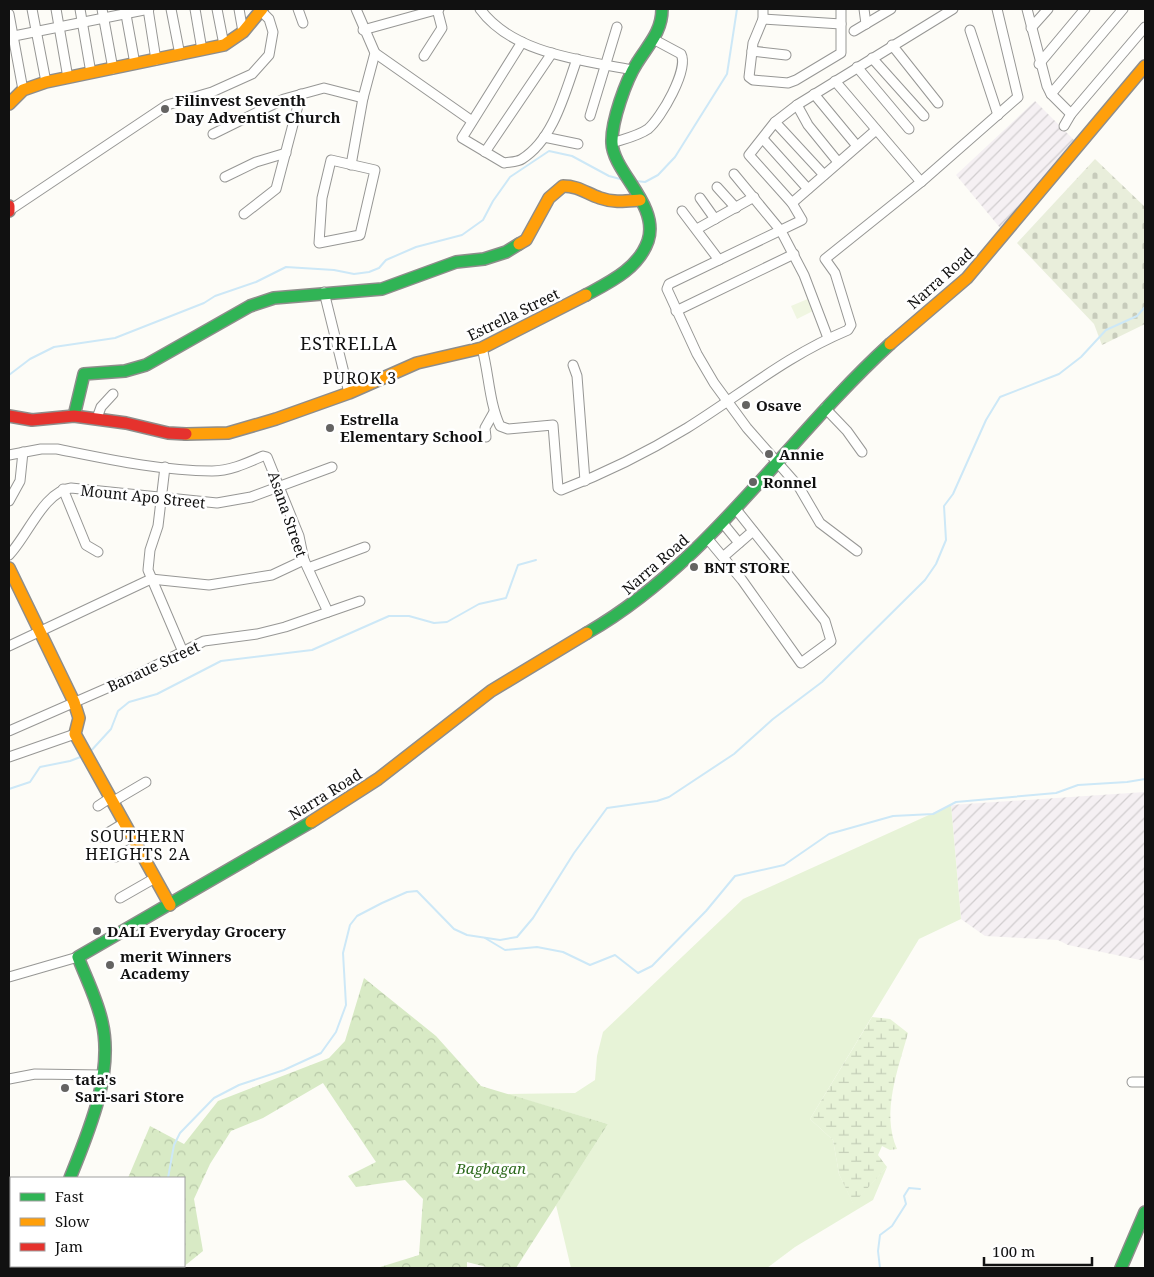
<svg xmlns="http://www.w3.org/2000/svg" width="1154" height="1277" font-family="'Noto Serif',serif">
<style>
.industrial{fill:url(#industrial-furrows)}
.grass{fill:#e7f3d7}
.forest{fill:url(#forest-crowns)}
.wetland{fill:url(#wetland-marsh)}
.cemetery{fill:url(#cemetery-stones)}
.pitch{fill:#f0f6e1}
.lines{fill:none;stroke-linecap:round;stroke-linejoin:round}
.stream{stroke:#cde8f7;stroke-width:2}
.street-casing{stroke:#979795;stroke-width:11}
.fast-casing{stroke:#8e8d8b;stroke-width:14}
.slow-casing{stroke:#8e8d8b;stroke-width:14}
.jam-casing{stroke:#8e8d8b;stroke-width:14}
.street{stroke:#fffffe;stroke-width:9}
.fast{stroke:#30b455;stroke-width:11}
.slow{stroke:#ff9f0a;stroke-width:11}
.jam{stroke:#e5322d;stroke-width:11}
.poi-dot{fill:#646362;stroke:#fff;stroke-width:2}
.labels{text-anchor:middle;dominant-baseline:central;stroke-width:5;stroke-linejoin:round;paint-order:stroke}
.poi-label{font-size:15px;font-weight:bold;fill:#111;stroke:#fff;text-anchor:start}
.street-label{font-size:15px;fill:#111;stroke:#fff}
.park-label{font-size:15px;font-style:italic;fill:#2f6b1f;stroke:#fff}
.neighbourhood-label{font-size:16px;letter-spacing:1px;fill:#111;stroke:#fff}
.quarter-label{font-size:18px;letter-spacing:1px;fill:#111;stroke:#fff}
</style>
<defs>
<pattern id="industrial-furrows" width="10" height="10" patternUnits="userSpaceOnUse" patternTransform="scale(1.25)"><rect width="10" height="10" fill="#f5f0f3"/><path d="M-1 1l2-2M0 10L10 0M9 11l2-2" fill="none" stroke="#d1cdcf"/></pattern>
<pattern id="forest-crowns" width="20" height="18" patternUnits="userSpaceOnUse" patternTransform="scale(1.25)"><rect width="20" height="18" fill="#d8eac5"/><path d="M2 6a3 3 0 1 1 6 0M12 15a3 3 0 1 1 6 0" fill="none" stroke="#b8c8a8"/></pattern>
<pattern id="wetland-marsh" width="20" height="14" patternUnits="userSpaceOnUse" patternTransform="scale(1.25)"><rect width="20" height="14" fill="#e7f3d7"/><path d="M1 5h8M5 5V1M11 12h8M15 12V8" fill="none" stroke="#c5cfb8"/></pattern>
<pattern id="cemetery-stones" width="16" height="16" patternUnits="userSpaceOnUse" patternTransform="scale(1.25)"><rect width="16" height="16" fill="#e9eedb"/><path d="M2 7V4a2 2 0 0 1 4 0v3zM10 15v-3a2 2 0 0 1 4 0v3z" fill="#c7cbbb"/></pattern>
</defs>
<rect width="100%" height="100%" fill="#fdfcf7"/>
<g class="industrial">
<path d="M1035,101l40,40 -74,88 -45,-54z"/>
<path d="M1145,792v169l-77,-16 -10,-5 -73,-4 -24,-17 -10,-114z"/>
</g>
<path class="grass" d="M951,805l10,114 -42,20 -109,180 23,21 6,34 14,29 34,-36 -14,33 -78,47 -28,21h-196l-15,-63 52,-81 -102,-30 69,-1 20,-13 2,-24 6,-24 140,-133z"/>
<path class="forest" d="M364,978l72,58 45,50 127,38 -92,144h-26l-23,-6v6h-90l42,-13 4,-56 -18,-19 -49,7 -8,-11 28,-14 -53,-79 -60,35 -32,13 -21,33 -16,35 9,52 -21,17h-98l2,-2h98v-88h-56l22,-52 34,18 34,-43 111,-43 16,-17z"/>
<path class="wetland" d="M872,1017l18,2 18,14c-10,37 -27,79 -11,116l-7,1 -8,-4 -4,9 9,12 -34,37 -14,-30 -6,-34 -23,-21z"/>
<path class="cemetery" d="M1095,159l50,48v117l-43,21 -8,-21 -77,-81z"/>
<path class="pitch" d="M810,298l5,12 -18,9 -6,-13z"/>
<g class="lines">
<g class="stream">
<path d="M636,181l9,1 13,-7 17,-18 52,-83 10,-65"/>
<path d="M9,375l21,-16 24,-12 61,-9 89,-35 11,-7 41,-14 30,-15 48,3 20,4 15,-2 10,-4 7,-8 30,-13 46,-12 21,-15 10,-19 17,-24 39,-26 23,5 37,20 15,4"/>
<path d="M89,753l22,-24 7,-18 11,-9 28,-8 64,-33 91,-11 77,-34h20l25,7 13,-1 32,-18 27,-6 12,-33 18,-5"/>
<path d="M9,789l21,-7 10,-15 30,-6 13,-5"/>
<path d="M485,938l20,12 32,-3 26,5 27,13 25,-10 23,18 14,-7 54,-55 29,-35 49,-11 45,-31 64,-18 40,-2 23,-12 100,-9 22,-8 49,-3 18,-3"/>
<path d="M168,1178l6,-33 6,-12 34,-35 25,-13 45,-15 37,-17 15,-21 10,-27 -3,-52 7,-28 7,-9 25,-13 25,-11 10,-1 37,38 13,6 33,5 17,-3 16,-19 41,-65 33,-45 50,-7 12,-4 65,-43 39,-35 49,-37 103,-102 11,-16 10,-24 -2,-34 9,-12 33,-74 14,-23 59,-23 22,-17 25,-27 31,-14 8,-9"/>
<path d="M151,1268l1,-2"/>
<path d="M880,1268l-2,-17 2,-16 12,-9 14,-22 -2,-8 5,-8 11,1"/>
</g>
<g class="street-casing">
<g id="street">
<path d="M32,9l14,73"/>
<path d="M56,9l12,69"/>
<path d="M80,9l11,64"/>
<path d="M102,9l11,60"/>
<path d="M125,9l10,55"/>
<path d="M148,9l8,51"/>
<path d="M171,9l9,46"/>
<path d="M195,9l7,41"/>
<path d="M217,9l7,36"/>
<path d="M239,9l4,23"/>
<path d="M298,9l5,14"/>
<path d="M480,9c33,45 102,51 152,61"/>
<path d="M763,9v10l-10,24 -4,34 4,3 35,3 8,-3 45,-27v-44"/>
<path d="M864,9l2,15"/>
<path d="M1027,9l20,77 4,8 20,20"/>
<path d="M9,14l14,76"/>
<path d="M763,19l78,5"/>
<path d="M1031,28l17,-19"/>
<path d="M363,30l76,-21"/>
<path d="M970,30l28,85"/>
<path d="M854,31l37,-22"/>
<path d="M9,37l140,-28"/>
<path d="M522,42l-60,96 42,25c5,-1 14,-1 18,-4 32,-20 43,-67 55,-100"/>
<path d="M892,45l46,58"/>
<path d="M752,51l34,4"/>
<path d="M375,53l97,68"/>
<path d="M424,56l18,-28 -5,-19"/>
<path d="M872,58l52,58"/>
<path d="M1039,64l46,-55"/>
<path d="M857,67l52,62"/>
<path d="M835,81l86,101"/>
<path d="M814,94l43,52"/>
<path d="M1051,94l72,-85"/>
<path d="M797,105l11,20 30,37"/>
<path d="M590,116l27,-89"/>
<path d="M775,122l49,53"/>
<path d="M1064,126l7,-12 74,-87"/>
<path d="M213,134l71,-35 40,-11 39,10"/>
<path d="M544,137l34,7"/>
<path d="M763,139l45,50"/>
<path d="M612,143c12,-4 26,-7 36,-14 13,-11 41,-59 33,-75l-28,-15"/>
<path d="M485,152l67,-99"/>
<path d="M331,160l44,10 -15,65 -41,8 3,-45z"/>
<path d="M351,165l12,-67 12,-45 -19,-44"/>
<path d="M734,174l47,57 23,44 24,63"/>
<path d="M225,177l31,-15 30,-9"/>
<path d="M717,187l19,21"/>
<path d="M700,198l15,21"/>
<path d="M792,203l84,-73"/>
<path d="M10,210l157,-105 45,-13 40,-18 17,-19 4,-23 -4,-13 -8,-8"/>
<path d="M682,211l37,49"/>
<path d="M244,214l32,-25 25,-95"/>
<path d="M697,229l57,-32"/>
<path d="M324,292l25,101"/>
<path d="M676,311l118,-57"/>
<path d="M482,348c7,26 7,54 18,78l8,3 45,-4 5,63 3,2c45,-17 85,-37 126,-62 56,-35 99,-72 161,-98l3,-5 -16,-52 -10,-14 96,-77 97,-85 -21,-88"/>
<path d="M573,365l4,11 8,105"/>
<path d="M825,408l22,23 15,21"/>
<path d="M97,418l4,-11 12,-13"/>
<path d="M486,437l-1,-9 9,-16"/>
<path d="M9,455l32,-6h16c50,10 104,22 155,22 18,0 35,-8 51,-15l4,1 32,79 5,24 24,52"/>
<path d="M165,467l-7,59 -8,24 -2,20 35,82"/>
<path d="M63,489l23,56 12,7"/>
<path d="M9,501l11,-20 3,-29"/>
<path d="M722,522l17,21"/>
<path d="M707,538l35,42 59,83 30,-22 -6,-20 -90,-113"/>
<path d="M857,551l-37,-28 -21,-36 -52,-59 -33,-45 -17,-29 -30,-65 2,-5 133,-64 -10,-17 -43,-48 26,-33 22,-17 156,-96"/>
<path d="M9,555c18,-18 35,-64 62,-67l146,15 34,-6 81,-30"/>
<path d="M723,557l30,-26"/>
<path d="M308,568l57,-21"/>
<path d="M9,646l142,-67 58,6 63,-10 32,-15"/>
<path d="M9,731l128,-56 67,-34 53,-7 28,-7 75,-26"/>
<path d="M9,757l66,-23"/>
<path d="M112,802l34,-20"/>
<path d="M98,806l12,-8"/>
<path d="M101,837l23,-14"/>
<path d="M116,857l20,-11"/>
<path d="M120,898l35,-20"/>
<path d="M9,977l69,-20"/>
<path d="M9,1079l26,-5 67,1"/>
<path d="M1132,1082h13"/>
<path d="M9,1197h2"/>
</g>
</g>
<g class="fast-casing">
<g id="fast">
<path d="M586,295c24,-13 52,-26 62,-54 12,-36 -35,-69 -36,-98 -1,-21 14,-63 25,-80 11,-18 25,-31 25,-54"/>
<path d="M74,416l10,-42 41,-3 21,-6 104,-59 24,-8 108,-9 74,-27 28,-3 22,-7 13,-8"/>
<path d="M587,633c122,-70 200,-195 303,-289"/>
<path d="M70,1178c19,-47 44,-105 32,-156 -5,-23 -16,-44 -24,-65l233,-135"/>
<path d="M1121,1268l24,-56"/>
</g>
</g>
<g class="slow-casing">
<g id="slow">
<path d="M9,104l14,-14 23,-8 178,-37 19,-13 19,-23"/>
<path d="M519,244l7,-4 23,-42 14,-12c15,0 23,7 37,12 14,5 26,3 40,2"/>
<path d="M890,344l77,-66 178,-212"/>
<path d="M186,434l42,-1 48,-14 73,-26 68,-30 65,-15 104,-53"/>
<path d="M9,568l65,134 5,16 -4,16 95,171"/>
<path d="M311,822l67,-43 113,-88 96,-58"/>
</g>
</g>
<g class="jam-casing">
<g id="jam">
<path d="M9,206v5"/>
<path d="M9,416l23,4 42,-4 52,7 42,10 18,1"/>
<path d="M14,1268l2,-2"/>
</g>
</g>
<use href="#street" class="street"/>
<use href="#fast" class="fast"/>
<use href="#slow" class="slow"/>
<use href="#jam" class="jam"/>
</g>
<g class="poi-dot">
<circle cx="165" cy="109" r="5"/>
<circle cx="746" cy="405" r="5"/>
<circle cx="330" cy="428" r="5"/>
<circle cx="769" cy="454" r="5"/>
<circle cx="753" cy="482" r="5"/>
<circle cx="694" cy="567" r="5"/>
<circle cx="97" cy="931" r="5"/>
<circle cx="110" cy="965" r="5"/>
<circle cx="65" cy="1088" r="5"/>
</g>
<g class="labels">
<g class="poi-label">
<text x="175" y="100">Filinvest Seventh<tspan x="175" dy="17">Day Adventist Church</tspan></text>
<text x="756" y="405">Osave</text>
<text x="340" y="419">Estrella<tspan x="340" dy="17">Elementary School</tspan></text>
<text x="779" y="454">Annie</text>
<text x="763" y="482">Ronnel</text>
<text x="704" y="567">BNT STORE</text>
<text x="107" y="931">DALI Everyday Grocery</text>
<text x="120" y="956">merit Winners<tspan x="120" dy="17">Academy</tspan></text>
<text x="75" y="1079">tata's<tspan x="75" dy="17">Sari-sari Store</tspan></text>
</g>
<g class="street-label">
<text transform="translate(940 278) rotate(-42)">Narra Road</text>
<text transform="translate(513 314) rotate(-26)">Estrella Street</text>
<text transform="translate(143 496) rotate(6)">Mount Apo Street</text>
<text transform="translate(288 514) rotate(71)">Asana Street</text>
<text transform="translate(655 564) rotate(-41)">Narra Road</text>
<text transform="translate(153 666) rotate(-25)">Banaue Street</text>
<text transform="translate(325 794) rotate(-32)">Narra Road</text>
</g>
<g class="park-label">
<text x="491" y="1168">Bagbagan</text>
</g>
<g class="neighbourhood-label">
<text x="360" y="378">PUROK 3</text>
<text x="138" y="836">SOUTHERN<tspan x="138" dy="18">HEIGHTS 2A</tspan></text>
</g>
<g class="quarter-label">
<text x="349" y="343">ESTRELLA</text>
</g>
</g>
<rect width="1154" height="1277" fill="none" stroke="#111111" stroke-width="20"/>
<rect x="10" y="1177" width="175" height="90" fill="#ffffff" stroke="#a0a0a0"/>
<rect x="20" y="1193" width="25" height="8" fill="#30b455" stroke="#a0a0a0"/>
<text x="55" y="1202" font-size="15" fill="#111111">Fast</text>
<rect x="20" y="1218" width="25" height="8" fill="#ff9f0a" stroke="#a0a0a0"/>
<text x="55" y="1227" font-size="15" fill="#111111">Slow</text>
<rect x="20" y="1243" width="25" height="8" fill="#e5322d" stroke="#a0a0a0"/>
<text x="55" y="1252" font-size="15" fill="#111111">Jam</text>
<path d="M984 1257v8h108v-8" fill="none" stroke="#111111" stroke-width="2.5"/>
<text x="992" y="1257" font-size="15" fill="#111111" stroke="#ffffff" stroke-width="4" paint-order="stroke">100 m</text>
</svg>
